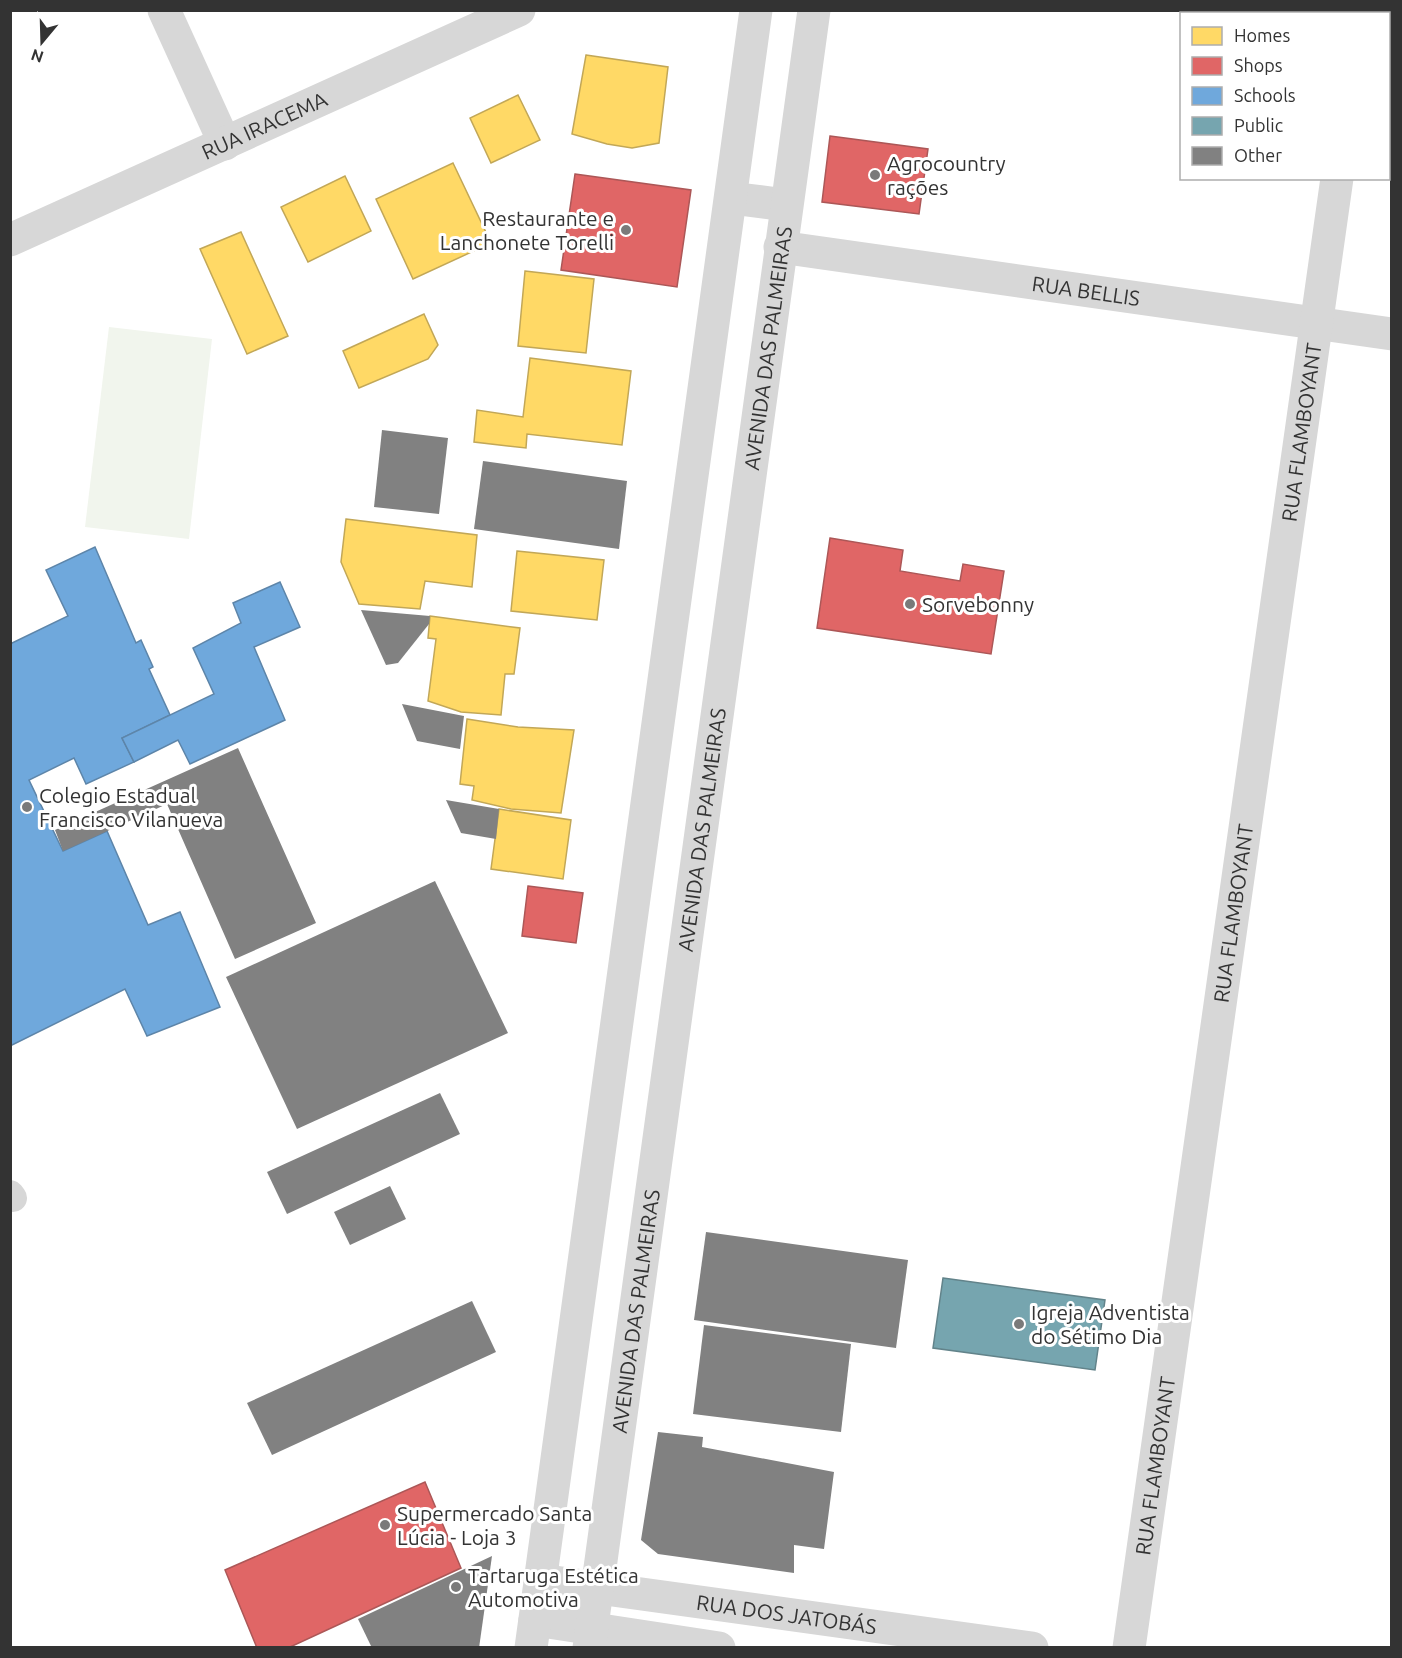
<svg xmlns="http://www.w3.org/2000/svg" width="1402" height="1658" font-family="Ubuntu,sans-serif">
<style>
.green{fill:#f1f5ed}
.homes{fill:#ffd966;stroke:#c2a757;stroke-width:1.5}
.shops{fill:#e06666;stroke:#ac5757;stroke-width:1.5}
.schools{fill:#6fa8dc;stroke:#5d85a9;stroke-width:1.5}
.public{fill:#76a5af;stroke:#62838a;stroke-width:1.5}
.building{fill:#818181}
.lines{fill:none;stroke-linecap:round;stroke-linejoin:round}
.service{stroke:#d7d7d7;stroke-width:28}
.minor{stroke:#d7d7d7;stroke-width:33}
.tertiary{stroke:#d7d7d7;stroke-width:33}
.poi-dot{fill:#7a7a7a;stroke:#fff;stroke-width:2}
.labels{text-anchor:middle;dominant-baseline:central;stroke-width:6;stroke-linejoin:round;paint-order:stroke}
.street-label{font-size:21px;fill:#333;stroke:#fff}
.poi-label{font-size:21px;fill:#333;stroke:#fff;text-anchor:start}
</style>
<rect width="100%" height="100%" fill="#fff"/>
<path class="green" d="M109,327l103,12 -23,200 -104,-12z"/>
<g class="homes">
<path d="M586,55l82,12 -9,76 -27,5 -25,-4 -35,-10z"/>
<path d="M518,95l22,45 -49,23 -21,-45z"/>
<path d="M453,163l38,80 -78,36 -37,-80z"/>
<path d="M345,176l26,55 -63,31 -27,-55z"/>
<path d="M241,232l47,104 -41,18 -47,-105z"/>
<path d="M525,271l69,8 -8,74 -68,-7z"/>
<path d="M424,314l14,31 -10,14 -69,29 -16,-37z"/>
<path d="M530,358l101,13 -9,74 -95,-11 -1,14 -52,-6 3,-32 46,7z"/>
<path d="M346,519l131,16 -5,52 -47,-6 -5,28 -61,-5 -18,-42z"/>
<path d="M517,551l87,9 -7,60 -86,-9z"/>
<path d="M430,616l90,12 -6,46h-9l-4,41 -40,-3 -33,-11 8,-62 -8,-1z"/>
<path d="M467,719l51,8 56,3 -13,83 -50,-4 -39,-9 2,-14 -14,-2z"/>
<path d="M499,809l72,11 -8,59 -72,-10z"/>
</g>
<g class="shops">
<path d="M830,136l98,13 -9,65 -97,-12z"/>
<path d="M575,174l116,16 -14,97 -116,-17z"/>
<path d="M830,538l73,12 -3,21 60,10 3,-17 41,7 -13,83 -174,-26z"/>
<path d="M528,886l55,7 -7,50 -54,-7z"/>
<path d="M425,1482l36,86 -173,80h-31l-32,-78z"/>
</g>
<g class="schools">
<path d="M95,547l41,96 5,-3 12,27 -4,2 21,46 -48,23 12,24 -48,22 -12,-26 -45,22 34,71 44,-20 41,94 32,-13 40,95 -73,29 -22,-47 -115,57v-402l58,-28 -22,-46z"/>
<path d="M280,582l20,45 -46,20 31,73 -95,44 -12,-24 -44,22 -12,-24 92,-44 -21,-46 48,-25 -8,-20z"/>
</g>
<path class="public" d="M943,1278l162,22 -10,70 -162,-22z"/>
<g class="building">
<path d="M382,430l66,8 -9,76 -65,-7z"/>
<path d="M483,461l144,20 -8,68 -145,-20z"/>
<path d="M361,610l69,6 -1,8 -31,39 -12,2z"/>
<path d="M402,704l62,12 -4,33 -43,-8z"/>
<path d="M238,748l78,175 -81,36 -68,-155 -104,47 -8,-21z"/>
<path d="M446,800l53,9 -3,30 -35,-6z"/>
<path d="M435,881l73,152 -211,96 -71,-152z"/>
<path d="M440,1093l20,41 -173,80 -20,-42z"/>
<path d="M390,1186l16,33 -56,26 -16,-33z"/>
<path d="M706,1232l202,28 -12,88 -202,-28z"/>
<path d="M472,1301l24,51 -224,103 -25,-52z"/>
<path d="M704,1325l147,19 -10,88 -148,-18z"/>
<path d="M658,1432l45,5 -1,10 132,25 -10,77 -30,-4v28l-136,-19 -17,-14z"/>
<path d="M492,1556l-13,92h-107l-14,-29z"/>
</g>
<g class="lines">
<path class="service" d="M10,1194l3,4"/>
<g class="minor">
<path d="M164,10l61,134"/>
<path d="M1359,14l1,-4"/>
<path id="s1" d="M10,240l509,-230"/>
<path id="s2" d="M780,247l612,87"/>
<path id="s3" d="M540,1580l492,68"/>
<path d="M535,1620l184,28"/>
<path id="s4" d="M1129,1648l208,-1470"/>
</g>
<g class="tertiary">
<path d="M731,198l55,7"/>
<path d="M531,1648l225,-1638"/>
<path id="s5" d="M589,1648l225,-1638"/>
</g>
</g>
<g class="poi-dot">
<circle cx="875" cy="175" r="6"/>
<circle cx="626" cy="230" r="6"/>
<circle cx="910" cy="604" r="6"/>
<circle cx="27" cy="807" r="6"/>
<circle cx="1019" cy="1324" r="6"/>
<circle cx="385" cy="1525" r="6"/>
<circle cx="456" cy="1587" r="6"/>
</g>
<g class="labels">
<g class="street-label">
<text stroke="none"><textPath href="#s1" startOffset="279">RUA IRACEMA</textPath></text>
<text stroke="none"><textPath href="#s2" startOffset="309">RUA BELLIS</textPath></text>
<text stroke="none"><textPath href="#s5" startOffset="1312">AVENIDA DAS PALMEIRAS</textPath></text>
<text stroke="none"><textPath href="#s4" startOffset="1228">RUA FLAMBOYANT</textPath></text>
<text stroke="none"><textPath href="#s5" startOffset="826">AVENIDA DAS PALMEIRAS</textPath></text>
<text stroke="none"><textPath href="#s4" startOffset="742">RUA FLAMBOYANT</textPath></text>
<text stroke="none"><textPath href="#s5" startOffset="340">AVENIDA DAS PALMEIRAS</textPath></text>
<text stroke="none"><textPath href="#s4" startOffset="184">RUA FLAMBOYANT</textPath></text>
<text stroke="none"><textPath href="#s3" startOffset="249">RUA DOS JATOBÁS</textPath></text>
</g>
<g class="poi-label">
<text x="887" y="163">Agrocountry<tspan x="887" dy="24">rações</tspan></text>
<text x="614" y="218" text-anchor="end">Restaurante e<tspan x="614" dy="24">Lanchonete Torelli</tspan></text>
<text x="922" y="604">Sorvebonny</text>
<text x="39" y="795">Colegio Estadual<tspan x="39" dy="24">Francisco Vilanueva</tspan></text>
<text x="1031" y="1312">Igreja Adventista<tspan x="1031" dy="24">do Sétimo Dia</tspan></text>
<text x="397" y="1513">Supermercado Santa<tspan x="397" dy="24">Lúcia - Loja 3</tspan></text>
<text x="468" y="1575">Tartaruga Estética<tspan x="468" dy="24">Automotiva</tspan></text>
</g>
</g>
<rect width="1402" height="1658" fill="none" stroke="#333333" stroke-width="24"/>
<rect x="1180" y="12" width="210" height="168" fill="#ffffff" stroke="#adadad" stroke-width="1.5"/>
<rect x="1192" y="27" width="30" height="18" fill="#ffd966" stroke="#adadad" stroke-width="1.5"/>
<text x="1234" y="42" font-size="18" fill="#333333">Homes</text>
<rect x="1192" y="57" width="30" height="18" fill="#e06666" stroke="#adadad" stroke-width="1.5"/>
<text x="1234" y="72" font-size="18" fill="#333333">Shops</text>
<rect x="1192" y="87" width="30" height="18" fill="#6fa8dc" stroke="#adadad" stroke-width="1.5"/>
<text x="1234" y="102" font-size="18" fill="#333333">Schools</text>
<rect x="1192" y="117" width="30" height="18" fill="#76a5af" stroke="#adadad" stroke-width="1.5"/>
<text x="1234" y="132" font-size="18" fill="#333333">Public</text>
<rect x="1192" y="147" width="30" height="18" fill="#818181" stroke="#adadad" stroke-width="1.5"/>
<text x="1234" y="162" font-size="18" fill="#333333">Other</text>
<g transform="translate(42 42) rotate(199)" stroke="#ffffff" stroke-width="4.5" paint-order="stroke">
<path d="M0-4.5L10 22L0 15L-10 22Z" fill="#333333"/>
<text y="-9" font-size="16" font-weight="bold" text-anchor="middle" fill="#333333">N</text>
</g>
</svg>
